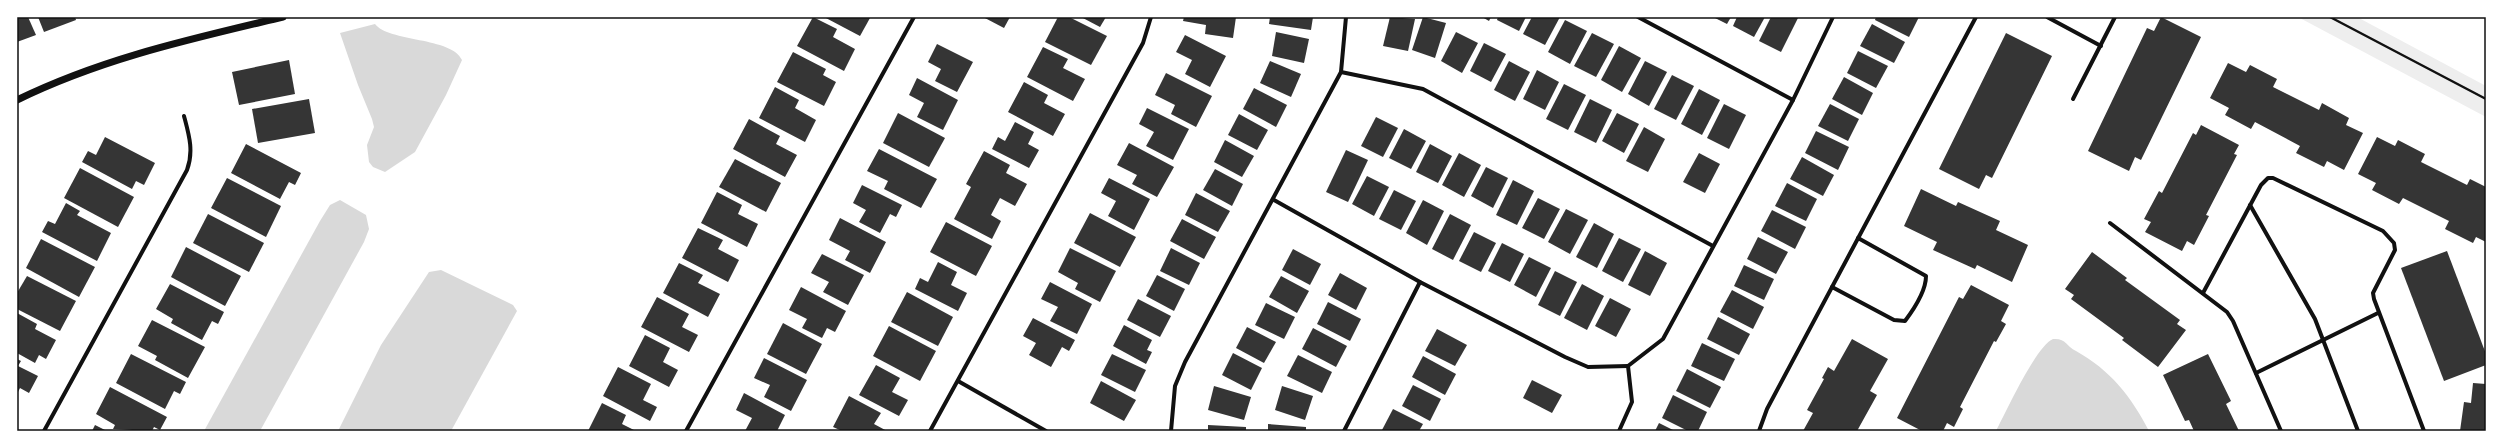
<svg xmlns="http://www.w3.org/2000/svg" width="2503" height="448" font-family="Commissioner,sans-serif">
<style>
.green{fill:#eee}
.water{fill:#d9d9d9}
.building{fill:#353535}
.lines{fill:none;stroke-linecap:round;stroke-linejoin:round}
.path{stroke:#111;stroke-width:2.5}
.minor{stroke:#111;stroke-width:4}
.tertiary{stroke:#111;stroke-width:7}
.neatline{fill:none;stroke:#111;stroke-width:1.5}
</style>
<rect width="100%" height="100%" fill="#fff"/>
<path class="green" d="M2298,17h59l129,69v31z"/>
<g class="water">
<path d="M375,24c13,18 77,13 87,36l-16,35 -31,57 -30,20 -12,-5 -4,-5 -2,-17 7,-18 -2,-8 -14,-34 -18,-52z"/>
<path d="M340,200l26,15 3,14 -5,13 -104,189h-56l116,-210 10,-16z"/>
<path d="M441,270l72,35 4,6 -66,120h-113l43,-86 48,-73z"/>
<path d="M2053,339c13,-1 13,7 23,12 34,19 55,45 73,80h-153c10,-19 40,-85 57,-92z"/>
</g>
<g class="building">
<path d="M17,17h11l8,18 -19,7z"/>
<path d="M38,17h37l1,3 -32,12z"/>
<path d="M813,17l24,12 -4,8 22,12 -11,22 -47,-25z"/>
<path d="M824,17h44l2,1 -10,18z"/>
<path d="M983,17h27l-6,11z"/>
<path d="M1058,17h11l38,19 -16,29 -46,-23z"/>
<path d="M1081,17h25l-6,10z"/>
<path d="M1184,17h52l-3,21 -28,-4 1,-9 -23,-4z"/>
<path d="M1270,17h43l-2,13 -42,-6z"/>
<path d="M1390,17l25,2 -7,32 -25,-5z"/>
<path d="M1423,17l23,6 -11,35 -23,-8z"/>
<path d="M1482,17h9l-2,4z"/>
<path d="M1498,17h28l-7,14 -22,-11z"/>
<path d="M1532,17h28l-15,28 -22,-11z"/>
<path d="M1713,17h18l-4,7z"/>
<path d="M1737,17h28l-11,20 -21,-11z"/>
<path d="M1771,17l27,1 -17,34 -22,-11z"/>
<path d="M1876,17h43l-10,20 -34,-17z"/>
<path d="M2161,17l40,20 -60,123 -6,-3 -6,14 -41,-20 59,-123 7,3z"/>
<path d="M1565,20l22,11 -17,33 -22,-12z"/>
<path d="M1872,24l33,18 -11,21 -34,-17z"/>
<path d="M1276,32l33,7 -5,24 -32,-7z"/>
<path d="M1456,32l22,11 -16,30 -21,-12z"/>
<path d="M1592,33l22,11 -18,33 -22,-11z"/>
<path d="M2006,33l46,23 -60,122 -6,-3 -7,14 -40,-20z"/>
<path d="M1185,35l41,21 -16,31 -25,-13 7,-14 -16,-8z"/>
<path d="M1484,43l22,11 -15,28 -21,-11z"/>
<path d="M937,44l36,18 -16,30 -22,-11 6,-12 -13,-7z"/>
<path d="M1619,46l22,12 -19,34 -21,-12z"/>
<path d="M1043,47l25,12 -5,9 22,11 -12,22 -46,-24z"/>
<path d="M1858,51l30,15 -12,22 -29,-15z"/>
<path d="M793,52l33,17 -3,6 13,7 -12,24 -47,-24z"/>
<path d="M289,60l6,34 -56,11 -7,-33z"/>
<path d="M1270,61l31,13 -10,23 -31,-14z"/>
<path d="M1509,61l21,11 -15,29 -21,-11z"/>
<path d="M1645,61l22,11 -18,34 -21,-12z"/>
<path d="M2228,63l18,9 4,-7 27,14 -4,8 46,23 3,-7 27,15 -3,7 17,8 -19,37 -17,-9 -3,6 -28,-14 4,-7 -45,-24 -4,7 -26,-14 4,-7 -19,-10z"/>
<path d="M1537,70l22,12 -14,28 -22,-11z"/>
<path d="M1166,73l46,23 -16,31 -25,-13 4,-9 -20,-10z"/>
<path d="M1672,75l22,11 -18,34 -22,-11z"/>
<path d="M1844,77l29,16 -11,22 -30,-16z"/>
<path d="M917,78l41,22 -15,30 -26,-13 7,-14 -15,-8z"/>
<path d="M1024,82l24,13 -4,8 21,11 -12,22 -45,-24z"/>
<path d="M1564,84l22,11 -18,35 -22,-11z"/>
<path d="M775,87l24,13 -4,8 21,12 -11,22 -46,-24z"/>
<path d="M1254,88l33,17 -11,22 -33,-18z"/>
<path d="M1699,89l21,11 -18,35 -21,-11z"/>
<path d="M309,99l6,34 -57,10 -6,-34z"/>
<path d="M1590,99l22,11 -16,33 -22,-11z"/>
<path d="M1724,104l22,11 -17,34 -22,-11z"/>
<path d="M1830,104l29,15 -11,22 -30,-15z"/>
<path d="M1147,108l42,21 -16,31 -27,-14 8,-14 -15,-8z"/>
<path d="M898,113l47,25 -16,29 -46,-24z"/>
<path d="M1617,113l22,11 -15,29 -22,-12z"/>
<path d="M1239,114l29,16 -11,20 -29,-15z"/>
<path d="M1376,117l22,11 -15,29 -22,-11z"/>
<path d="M749,119l31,17 -4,8 21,11 -12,22 -52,-28z"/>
<path d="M1015,122l19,10 -6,12 11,6 -10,18 -37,-19 6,-12 7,4z"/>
<path d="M2201,125l38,20 -5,9 3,1 -31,60 3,1 -15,29 -7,-4 -5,10 -37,-19 6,-10 -7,-3 15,-28 3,2 31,-60 3,2z"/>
<path d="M1644,127l21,12 -17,33 -22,-11z"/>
<path d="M1404,129l22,12 -15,28 -22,-11z"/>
<path d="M1816,131l33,16 -11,23 -33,-17z"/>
<path d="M105,137l50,26 -11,22 -8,-4 -4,8 -50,-27 6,-11 8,4z"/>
<path d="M2377,137l18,9 3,-6 27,14 -4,8 46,23 3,-6 16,8v55l-10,-5 -3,6 -28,-14 4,-8 -46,-23 -4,6 -27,-14 4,-7 -18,-9z"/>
<path d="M1225,140l29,16 -12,21 -28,-15z"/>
<path d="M1129,143l45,24 -17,30 -25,-13 5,-9 -20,-10z"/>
<path d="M246,144l55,29 -6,12 -6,-3 -9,17 -49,-26z"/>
<path d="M1430,144l22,12 -14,27 -22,-11z"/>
<path d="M879,149l58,30 -16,29 -37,-19 4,-8 -21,-10z"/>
<path d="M1346,150l22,10 -20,42 -22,-10z"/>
<path d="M984,151l26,14 -4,8 21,11 -12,22 -15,-8 -9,17 10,6 -9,18 -38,-20 17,-32 -5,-3z"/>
<path d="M1459,153l22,12 -17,32 -22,-12z"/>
<path d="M1699,153l21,11 -15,29 -22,-11z"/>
<path d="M1802,157l32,18 -11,21 -33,-17z"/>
<path d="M735,159l46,24 -15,29 -47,-25z"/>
<path d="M1486,167l22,11 -15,30 -22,-12z"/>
<path d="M80,168l54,29 -16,30 -54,-29z"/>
<path d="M1215,169l28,15 -11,22 -29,-16z"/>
<path d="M1367,176l22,11 -15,29 -22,-12z"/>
<path d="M227,178l54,28 -15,31 -55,-29z"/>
<path d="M1109,178l41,21 -16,31 -26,-14 8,-15 -15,-8z"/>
<path d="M1513,180l21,11 -17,34 -21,-10z"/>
<path d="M1787,183l30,16 -11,22 -31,-15z"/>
<path d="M862,185l40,20 -6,12 -6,-3 -10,19 -21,-11 7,-12 -13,-7z"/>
<path d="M1921,189l35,17 2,-4 42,19 -4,9 32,15 -16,37 -35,-17 -2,4 -42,-19 4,-8 -33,-16z"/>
<path d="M1394,190l22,11 -15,29 -22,-11z"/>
<path d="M717,192l25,13 -4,9 20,10 -11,23 -46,-24z"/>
<path d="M1196,193l34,18 -12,21 -33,-17z"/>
<path d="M1538,198l22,11 -16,30 -22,-11z"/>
<path d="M1423,200l21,11 -17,34 -21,-12z"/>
<path d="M66,203l14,8 -3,4 34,18 -14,28 -55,-29 6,-11 7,3z"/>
<path d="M1566,209l22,11 -18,34 -22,-12z"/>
<path d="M1772,210l34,17 -11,22 -34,-18z"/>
<path d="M1090,213l46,24 -16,30 -46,-24z"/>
<path d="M208,214l56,29 -15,29 -56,-29z"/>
<path d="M1450,214l21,11 -18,35 -21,-11z"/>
<path d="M840,218l46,24 -16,31 -25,-13 5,-9 -21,-11z"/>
<path d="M1182,219l34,18 -12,22 -34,-18z"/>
<path d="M946,222l46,24 -16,30 -46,-24z"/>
<path d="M1594,223l20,11 -17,34 -21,-11z"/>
<path d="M698,228l25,12 -5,9 21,11 -11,22 -46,-24z"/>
<path d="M1474,232l22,11 -15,29 -22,-11z"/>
<path d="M1758,237l30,15 -12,22 -29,-15z"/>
<path d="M1619,238l22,11 -18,33 -21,-11z"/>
<path d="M41,239l54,28 -16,30 -53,-29z"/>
<path d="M1502,243l22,11 -14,28 -22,-11z"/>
<path d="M186,247l55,29 -16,30 -54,-29z"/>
<path d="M1070,248l46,23 -16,31 -25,-13 3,-6 -20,-11z"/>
<path d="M1171,248l29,15 -11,22 -29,-14z"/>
<path d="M1293,249l28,15 -11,21 -28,-15z"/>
<path d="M1645,251l22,12 -17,33 -22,-11z"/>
<path d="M2447,251l39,103v11l-42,16 -43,-113z"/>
<path d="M2092,252l35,26 -2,2 55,40 -3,4 9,6 -28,37 -36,-27 2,-2 -53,-39 3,-4 -9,-6z"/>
<path d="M822,254l42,21 -16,30 -25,-13 6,-10 -18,-9z"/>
<path d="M1529,257l22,11 -15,29 -22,-12z"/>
<path d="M938,262l19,10 -6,13 16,8 -9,18 -43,-22 5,-11 8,4z"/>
<path d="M679,263l24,12 -5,8 22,11 -12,23 -45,-24z"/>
<path d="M1744,265l30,14 -10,21 -30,-14z"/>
<path d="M1555,271l22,11 -17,34 -22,-11z"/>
<path d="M1340,273l27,15 -11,22 -28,-15z"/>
<path d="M1157,275l28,14 -11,22 -28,-15z"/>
<path d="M27,276l49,25 -16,30 -43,-22v-16z"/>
<path d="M1281,276l28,15 -12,22 -28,-16z"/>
<path d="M1050,282l42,22 -15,30 -27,-13 8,-14 -17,-8z"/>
<path d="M170,284l54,28 -6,12 -6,-3 -10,19 -31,-17 2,-4 -17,-10z"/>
<path d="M1582,284l22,12 -17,34 -23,-12z"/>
<path d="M1971,285l38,20 -8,16 5,3 -10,18 -2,-1 -34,66 3,2 -9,18 -7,-4 -4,8h-21l-25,-13 62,-121 4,2z"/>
<path d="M801,287l45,24 -11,21 -8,-4 -5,10 -20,-10 5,-9 -18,-9z"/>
<path d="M1732,290l32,17 -11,22 -33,-17z"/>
<path d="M907,292l46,25 -15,29 -47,-24z"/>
<path d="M657,297l32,17 -7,13 16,8 -9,17 -48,-25z"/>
<path d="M1610,298l21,11 -15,28 -21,-11z"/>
<path d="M1138,299l33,17 -11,21 -33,-17z"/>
<path d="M1328,302l33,17 -11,22 -33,-17z"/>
<path d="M1266,303l29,14 -11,22 -29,-14z"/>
<path d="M17,313l20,11 -2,5 21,11 -10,19 -7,-4 -4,8 -18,-10z"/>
<path d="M1718,317l32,17 -11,21 -32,-16z"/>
<path d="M1033,318l42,22 -6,11 -7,-4 -11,20 -22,-12 7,-12 -13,-7z"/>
<path d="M152,320l53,27 -17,31 -33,-18 2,-4 -19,-10z"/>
<path d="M783,323l39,21 -16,30 -39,-20z"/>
<path d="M1124,325l28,15 -5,10 5,2 -6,12 -33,-18z"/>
<path d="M889,326l47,25 -16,30 -47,-25z"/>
<path d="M1247,327l29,15 -12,21 -28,-15z"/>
<path d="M1313,328l34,18 -11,21 -34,-18z"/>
<path d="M1437,329l30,16 -12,21 -30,-15z"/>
<path d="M645,335l25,13 -7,14 15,8 -9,17 -40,-21z"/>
<path d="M1852,339l36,20 -18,32 7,4 -20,36h-54l10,-18 -6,-3 17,-31 -2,-1 6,-11 6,4z"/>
<path d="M1702,343l33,16 -11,22 -33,-15z"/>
<path d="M1233,353l29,15 -11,22 -29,-15z"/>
<path d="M131,354l55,28 -6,12 -6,-3 -9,18 -49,-26z"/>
<path d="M1112,354l34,16 -11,22 -34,-17z"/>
<path d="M2208,354l23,47 -5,3 13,27h-45l-5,-11 -4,1 -22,-46z"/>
<path d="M1298,355l34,17 -10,21 -35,-17z"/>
<path d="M1423,356l33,18 -11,21 -33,-18z"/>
<path d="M764,358l43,22 -16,31 -27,-14 6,-12 -16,-7z"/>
<path d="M17,359l4,2 -3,5 20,10 -9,17 -9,-5 -3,6z"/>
<path d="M876,365l24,13 -8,14 16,8 -9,16 -40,-21z"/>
<path d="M618,367l33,17 -8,16 14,7 -7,14 -47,-25z"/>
<path d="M1687,369l34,18 -11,21 -34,-17z"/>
<path d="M1532,380l30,15 -10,18 -29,-15z"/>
<path d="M1101,381l35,19 -12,21 -34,-18z"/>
<path d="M2473,383l13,1v47h-26l4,-29 7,1z"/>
<path d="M1413,385l28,14 -11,22 -28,-15z"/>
<path d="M1214,386l37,11 -7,23 -36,-10z"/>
<path d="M1282,386l31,10 -8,24 -30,-10z"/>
<path d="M110,387l57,30 -7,13 -6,-3 -2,4 -39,-2 2,-4 -19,-11z"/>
<path d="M744,393l41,22 -8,16h-32l7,-13 -16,-8z"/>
<path d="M1673,395l34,17 -9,19h-10l-26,-13z"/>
<path d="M849,396l32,17 -7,11 13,7h-45l-9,-4z"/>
<path d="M602,403l24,12 -4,9 14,7h-48z"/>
<path d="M1393,409l30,15 -4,7 -37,-1z"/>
<path d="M1659,423l16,8h-20z"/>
<path d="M1268,424l38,3v4h-38z"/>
<path d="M95,425l12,6h-15z"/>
<path d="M1208,425l38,2v4h-38z"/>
</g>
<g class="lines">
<path class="path" d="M2330,17l156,82"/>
<g class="minor">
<path d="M1638,17l155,83"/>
<path d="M2047,17l54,29"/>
<path d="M1341,72l82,17 290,157"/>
<path d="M2073,99l42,-82"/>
<path d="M1274,200l146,82 145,75 23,10 40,-1"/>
<path d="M2250,205l65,114 43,112"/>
<path d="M2110,223l117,89 6,9 48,110"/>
<path d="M1832,287l62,33 11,1c9,-12 21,-30 21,-45l-68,-38"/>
<path d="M2203,293l58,-108 7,-7h5l110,53 11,12 1,7 -22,43 1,6 50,132"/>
<path d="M2256,373l122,-60"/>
<path d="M958,381l88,50"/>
<path d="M44,431l143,-261c7,-19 2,-35 -3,-54"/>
<path d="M686,431l228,-414"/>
<path d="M930,431l213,-388 8,-26"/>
<path d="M1171,431l4,-45 10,-24 156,-290 5,-55"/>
<path d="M1344,431l76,-149"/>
<path d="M1619,431l13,-29 -4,-36 35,-27 130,-239 40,-83"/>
<path d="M1759,431l8,-22 209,-392"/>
</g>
<path class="tertiary" d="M17,100c86,-42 174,-61 266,-83"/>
</g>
<rect width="2503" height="448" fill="none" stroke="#ffffff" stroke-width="36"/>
<rect x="18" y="18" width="2467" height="412" class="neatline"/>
</svg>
